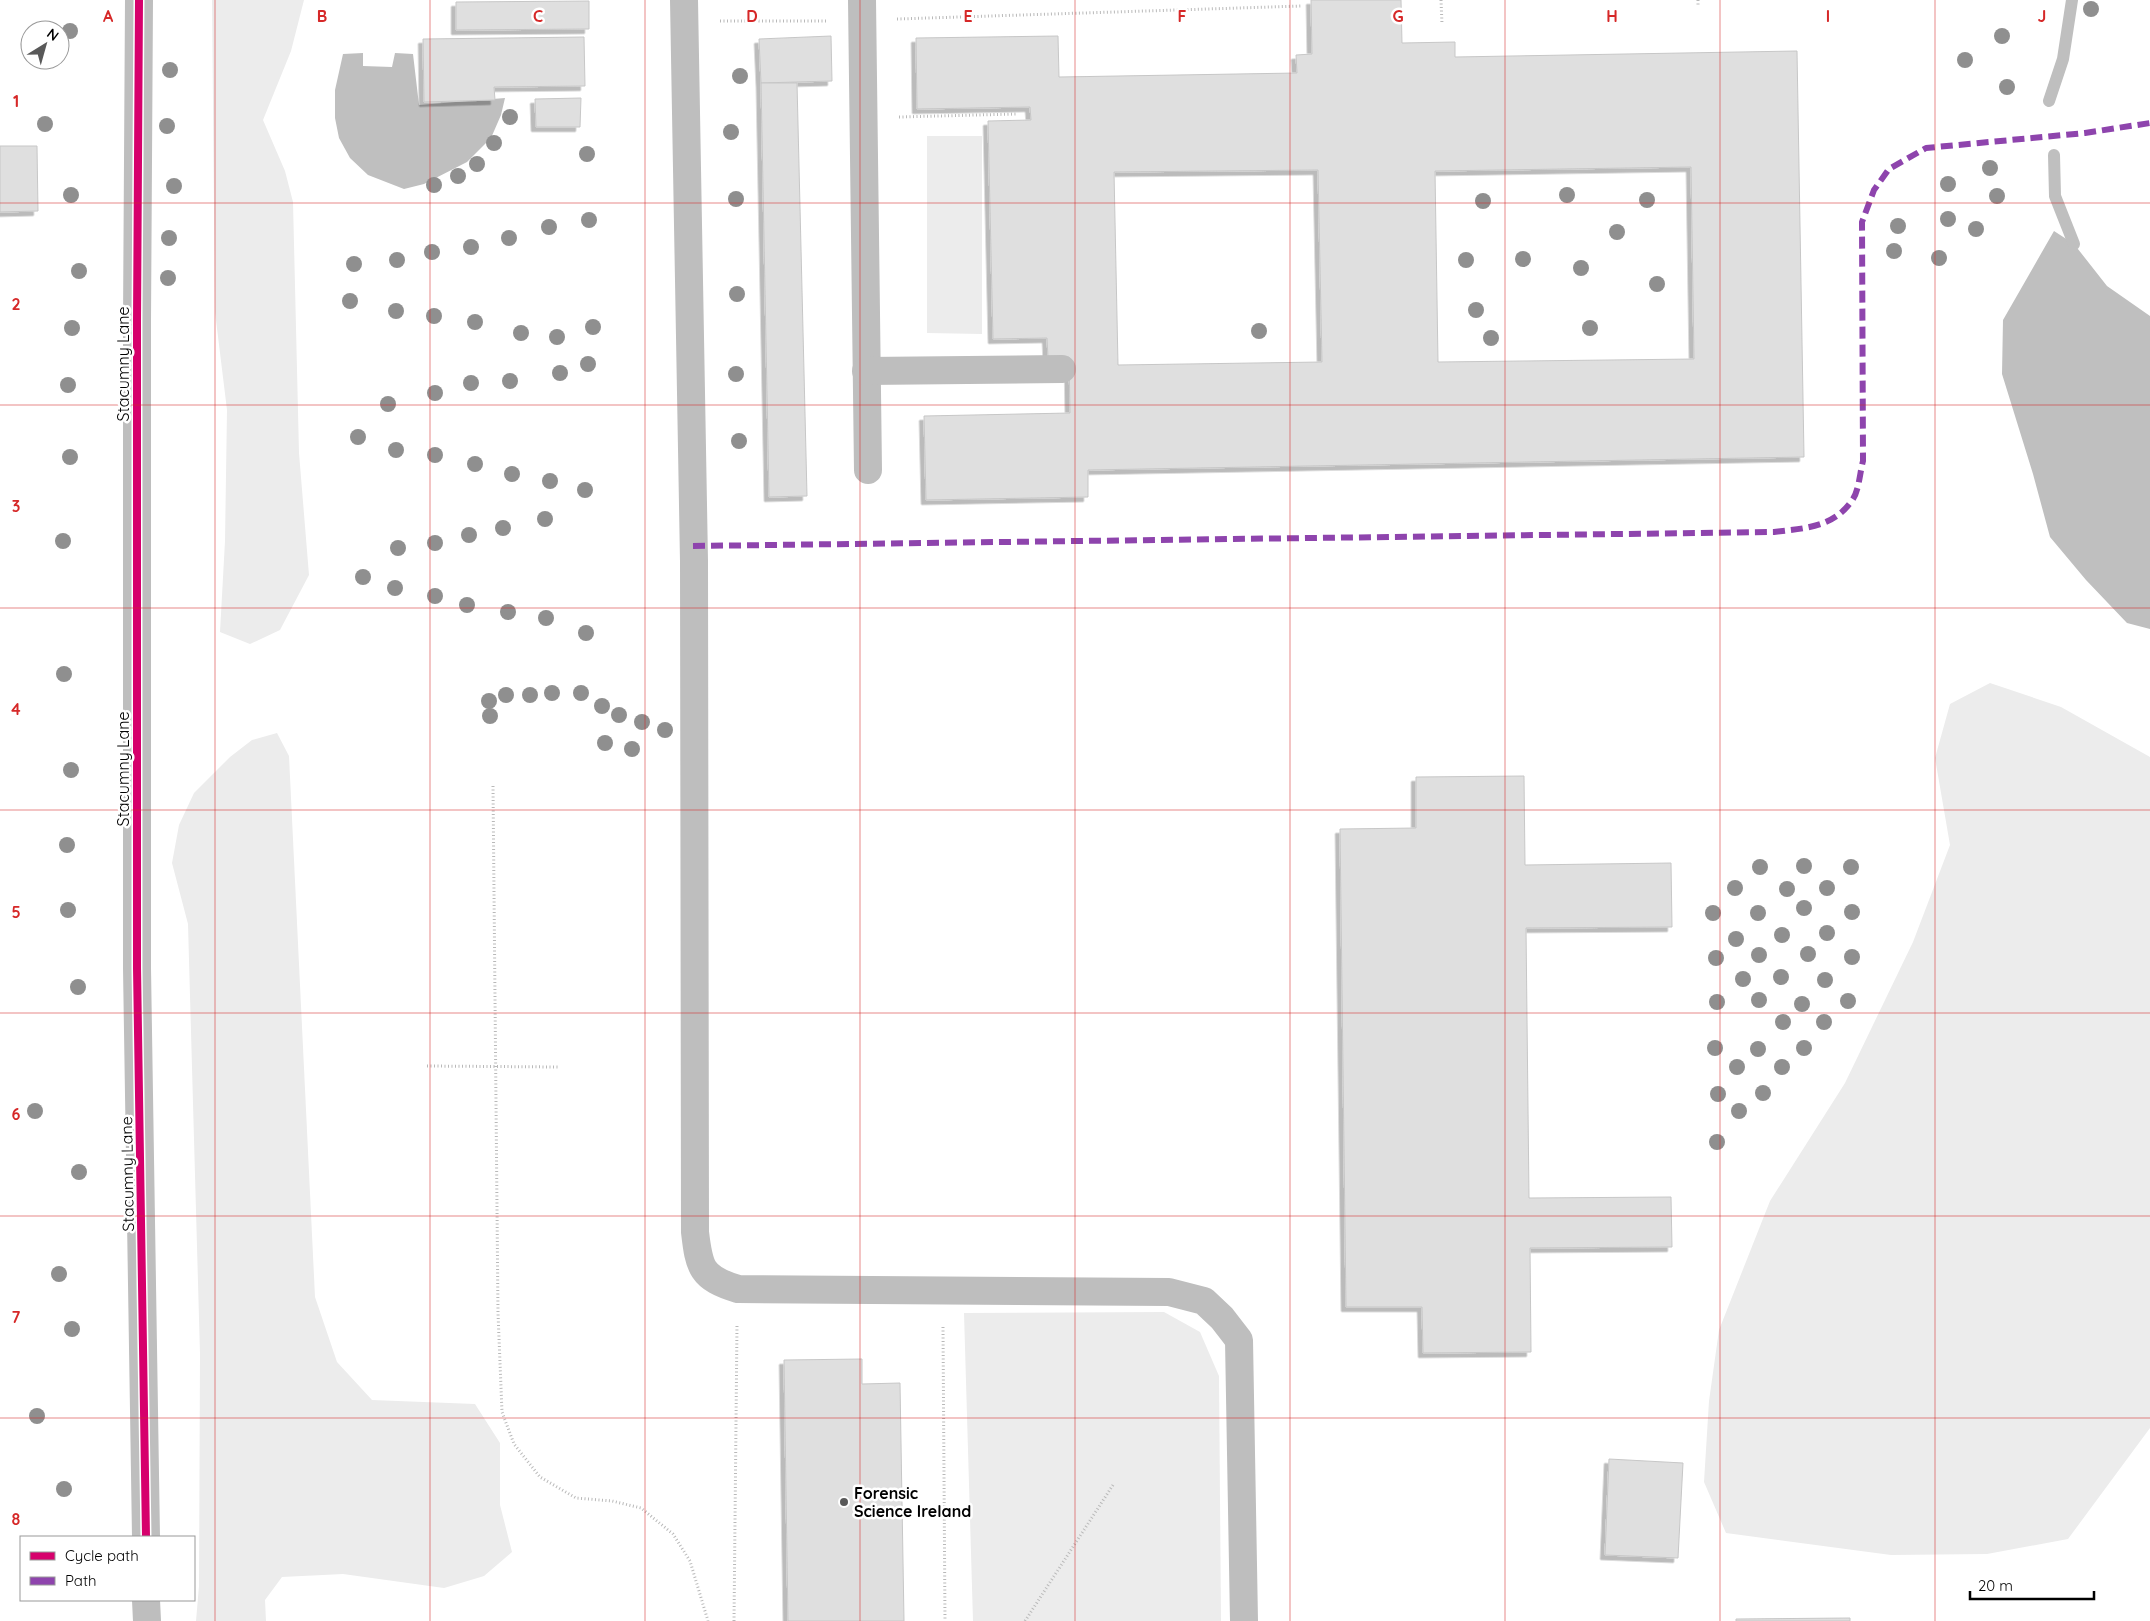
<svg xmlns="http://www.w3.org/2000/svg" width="2150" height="1621" font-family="Quicksand,sans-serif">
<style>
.green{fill:#ececec}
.water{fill:#bfbfbf}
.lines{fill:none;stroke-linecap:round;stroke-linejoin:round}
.stream{stroke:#bfbfbf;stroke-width:12}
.building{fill:#dfdfdf;stroke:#c7c7c7;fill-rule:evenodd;filter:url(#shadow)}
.path{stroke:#b9b9b9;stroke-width:3;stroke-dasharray:1 2.5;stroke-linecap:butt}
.minor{stroke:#bebebe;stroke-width:28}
.quiet{stroke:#8e44ad;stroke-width:6;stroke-dasharray:12 6;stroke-linecap:butt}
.cycleway-casing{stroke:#fff;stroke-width:11}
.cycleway{stroke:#d6006c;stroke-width:8}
.tree{fill:#8f8f8f}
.grid{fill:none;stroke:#d62828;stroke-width:1;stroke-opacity:0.55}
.poi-dot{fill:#595959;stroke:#fff;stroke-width:2}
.labels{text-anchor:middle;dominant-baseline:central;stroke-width:5;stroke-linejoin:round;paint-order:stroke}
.street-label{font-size:16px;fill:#000;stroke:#fff}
.poi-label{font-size:16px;font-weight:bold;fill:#000;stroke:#fff;text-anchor:start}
.grid-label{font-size:16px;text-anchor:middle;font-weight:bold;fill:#d62828;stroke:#fff;stroke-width:5;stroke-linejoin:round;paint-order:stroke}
</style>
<defs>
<filter id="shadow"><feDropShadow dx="-4.5" dy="4.5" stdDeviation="0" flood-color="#0004"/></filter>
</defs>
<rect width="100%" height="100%" fill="#fff"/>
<g class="green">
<path d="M212,0h92l-13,51 -28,69 22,51 8,31 6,251 10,122 -29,55 -30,14 -30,-12 5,-91 2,-131 -12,-98z"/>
<path d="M927,136h55v198l-55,-1z"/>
<path d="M1990,683l71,24 89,50v671l-82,111 -81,15 -96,1 -165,-22 -22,-51 5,-81 10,-71 51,-129 75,-118 68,-141 37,-97 -15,-87 15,-54z"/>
<path d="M277,733l12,23 26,541 22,65 35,38 103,4 25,39v62l12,47 -28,24 -40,12 -101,-14 -61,3 -17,23 1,21h-70l3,-35 1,-232 -12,-430 -16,-61 7,-38 15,-32 36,-36 22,-17z"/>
<path d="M1164,1312l36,20 19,44 2,245h-248l-9,-308z"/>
</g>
<g class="water">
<path d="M363,53v13l29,1 3,-14 18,1 6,51 86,-7 -4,17 -10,23 -24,24 -43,22 -20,5 -36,-14 -18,-17 -11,-20 -4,-20v-28l8,-36z"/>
<path d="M2054,231l20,13 33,42 43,30v313l-23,-6 -41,-43 -36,-43 -17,-63 -31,-100 1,-54z"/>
</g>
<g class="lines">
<g class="stream">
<path d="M2049,101l14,-42 9,-59"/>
<path d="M2054,155l1,41 19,48"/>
</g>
</g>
<g class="building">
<path d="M1311,0h90l1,43 53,-1v15l342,-6 7,406 -716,13v27l-162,3 -2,-84 146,-3 -1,-56 -21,1 -1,-20 -54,1 -5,-218 43,-1 -1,-13 -113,2 -1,-71 142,-2 1,41 238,-4 -1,-18 16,-1zM1691,167l3,192 -256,3 -3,-191zM1318,170l4,192 -204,3 -4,-193z"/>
<path d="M589,1v28l-133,1v-28z"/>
<path d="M831,36l1,45 -71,2 -2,-44z"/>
<path d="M584,37l1,49 -91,1 1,13 -71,2 -1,-63z"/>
<path d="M761,83h36l10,413 -38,1z"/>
<path d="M581,98l-1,29h-44l-1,-28z"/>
<path d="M0,146h37l1,65 -38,1z"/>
<path d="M1524,776l1,89 146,-2 1,64 -146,1 3,270 142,-1 1,50 -142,1 1,104 -108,1 -1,-46h-76l-6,-478 76,-1v-51z"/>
<path d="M862,1359v25l38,-1 4,238h-116l-4,-261z"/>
<path d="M1609,1459l74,4 -5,95 -73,-3z"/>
<path d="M1850,1618v3h-114v-2z"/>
</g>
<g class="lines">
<g class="path">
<path d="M1441,0l1,24"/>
<path d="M1698,0v7"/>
<path d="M897,19l404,-13"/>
<path d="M720,21h106"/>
<path d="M899,117l117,-3"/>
<path d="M493,786l5,527 4,99 12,32 26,33 36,21 36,3 29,7 32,26 17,27 18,60"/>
<path d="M427,1066l132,1"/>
<path d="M943,1327l2,294"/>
<path d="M734,1621l3,-297"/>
<path d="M1025,1621l88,-136"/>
</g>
<g class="minor">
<path d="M139,0l-2,321v647l9,569"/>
<path d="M684,0l10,561 1,671c4,35 6,46 43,57l431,3 35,9 18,17 17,22 5,281"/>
<path d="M862,0l6,470"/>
<path d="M866,371l196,-2"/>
<path d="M146,1600l1,21"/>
</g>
<path class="quiet" d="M693,546l1081,-14c31,-4 60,-4 79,-33 6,-9 7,-27 10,-38l-1,-239 12,-32 15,-21 37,-21 159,-15 65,-10"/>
<g class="cycleway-casing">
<path id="cycleway" d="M139,0l-2,321v647l9,569"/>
</g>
<use href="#cycleway" class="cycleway"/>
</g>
<g class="tree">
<circle cx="2091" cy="9" r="8"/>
<circle cx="70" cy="31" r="8"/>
<circle cx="2002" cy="36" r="8"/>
<circle cx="1965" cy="60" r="8"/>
<circle cx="170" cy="70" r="8"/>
<circle cx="740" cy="76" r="8"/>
<circle cx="2007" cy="87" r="8"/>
<circle cx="510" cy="117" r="8"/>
<circle cx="45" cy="124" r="8"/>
<circle cx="167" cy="126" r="8"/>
<circle cx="731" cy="132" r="8"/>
<circle cx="494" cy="143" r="8"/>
<circle cx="587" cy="154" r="8"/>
<circle cx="477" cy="164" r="8"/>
<circle cx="1990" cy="168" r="8"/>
<circle cx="458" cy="176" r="8"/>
<circle cx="1948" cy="184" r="8"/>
<circle cx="434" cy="185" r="8"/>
<circle cx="174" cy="186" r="8"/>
<circle cx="71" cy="195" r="8"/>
<circle cx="1567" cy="195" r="8"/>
<circle cx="1997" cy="196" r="8"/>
<circle cx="736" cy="199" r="8"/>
<circle cx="1647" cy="200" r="8"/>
<circle cx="1483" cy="201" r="8"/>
<circle cx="1948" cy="219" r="8"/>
<circle cx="589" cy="220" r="8"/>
<circle cx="1898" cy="226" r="8"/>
<circle cx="549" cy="227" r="8"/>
<circle cx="1976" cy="229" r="8"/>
<circle cx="1617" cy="232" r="8"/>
<circle cx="169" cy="238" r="8"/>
<circle cx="509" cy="238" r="8"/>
<circle cx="471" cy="247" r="8"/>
<circle cx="1894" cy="251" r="8"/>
<circle cx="432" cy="252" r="8"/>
<circle cx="1939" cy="258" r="8"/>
<circle cx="1523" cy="259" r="8"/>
<circle cx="397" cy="260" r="8"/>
<circle cx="1466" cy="260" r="8"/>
<circle cx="354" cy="264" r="8"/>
<circle cx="1581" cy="268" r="8"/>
<circle cx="79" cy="271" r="8"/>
<circle cx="168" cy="278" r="8"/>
<circle cx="1657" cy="284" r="8"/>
<circle cx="737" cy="294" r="8"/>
<circle cx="350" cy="301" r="8"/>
<circle cx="1476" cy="310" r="8"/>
<circle cx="396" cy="311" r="8"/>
<circle cx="434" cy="316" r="8"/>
<circle cx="475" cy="322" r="8"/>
<circle cx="593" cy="327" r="8"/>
<circle cx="72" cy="328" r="8"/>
<circle cx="1590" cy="328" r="8"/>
<circle cx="1259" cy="331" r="8"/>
<circle cx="521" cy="333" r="8"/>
<circle cx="557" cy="337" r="8"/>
<circle cx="1491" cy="338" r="8"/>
<circle cx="588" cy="364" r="8"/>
<circle cx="560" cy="373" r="8"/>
<circle cx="736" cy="374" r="8"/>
<circle cx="510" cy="381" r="8"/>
<circle cx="471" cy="383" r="8"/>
<circle cx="68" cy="385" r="8"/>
<circle cx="435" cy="393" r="8"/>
<circle cx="388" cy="404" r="8"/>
<circle cx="358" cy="437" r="8"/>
<circle cx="739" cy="441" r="8"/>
<circle cx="396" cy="450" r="8"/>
<circle cx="435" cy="455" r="8"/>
<circle cx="70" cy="457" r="8"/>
<circle cx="475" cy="464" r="8"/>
<circle cx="512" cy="474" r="8"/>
<circle cx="550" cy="481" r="8"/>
<circle cx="585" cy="490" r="8"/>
<circle cx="545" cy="519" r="8"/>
<circle cx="503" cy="528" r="8"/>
<circle cx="469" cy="535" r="8"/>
<circle cx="63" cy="541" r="8"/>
<circle cx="435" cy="543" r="8"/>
<circle cx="398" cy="548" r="8"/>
<circle cx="363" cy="577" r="8"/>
<circle cx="395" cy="588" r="8"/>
<circle cx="435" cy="596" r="8"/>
<circle cx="467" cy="605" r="8"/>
<circle cx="508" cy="612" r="8"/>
<circle cx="546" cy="618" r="8"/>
<circle cx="586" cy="633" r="8"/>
<circle cx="64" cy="674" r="8"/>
<circle cx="552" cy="693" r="8"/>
<circle cx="581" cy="693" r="8"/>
<circle cx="506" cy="695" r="8"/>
<circle cx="530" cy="695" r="8"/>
<circle cx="489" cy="701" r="8"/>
<circle cx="602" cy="706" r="8"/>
<circle cx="619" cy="715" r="8"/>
<circle cx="490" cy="716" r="8"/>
<circle cx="642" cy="722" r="8"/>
<circle cx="665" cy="730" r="8"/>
<circle cx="605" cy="743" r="8"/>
<circle cx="632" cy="749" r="8"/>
<circle cx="71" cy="770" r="8"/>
<circle cx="67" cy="845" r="8"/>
<circle cx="1804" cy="866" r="8"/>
<circle cx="1760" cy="867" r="8"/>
<circle cx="1851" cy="867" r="8"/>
<circle cx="1735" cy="888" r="8"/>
<circle cx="1827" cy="888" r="8"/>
<circle cx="1787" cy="889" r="8"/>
<circle cx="1804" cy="908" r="8"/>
<circle cx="68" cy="910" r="8"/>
<circle cx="1852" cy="912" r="8"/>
<circle cx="1713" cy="913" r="8"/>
<circle cx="1758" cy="913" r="8"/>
<circle cx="1827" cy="933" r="8"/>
<circle cx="1782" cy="935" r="8"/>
<circle cx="1736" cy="939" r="8"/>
<circle cx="1808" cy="954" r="8"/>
<circle cx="1759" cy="955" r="8"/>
<circle cx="1852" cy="957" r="8"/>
<circle cx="1716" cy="958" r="8"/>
<circle cx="1781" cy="977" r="8"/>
<circle cx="1743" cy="979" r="8"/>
<circle cx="1825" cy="980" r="8"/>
<circle cx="78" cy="987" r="8"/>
<circle cx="1759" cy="1000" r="8"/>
<circle cx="1848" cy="1001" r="8"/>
<circle cx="1717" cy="1002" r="8"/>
<circle cx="1802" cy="1004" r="8"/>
<circle cx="1783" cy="1022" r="8"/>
<circle cx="1824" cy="1022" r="8"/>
<circle cx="1715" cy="1048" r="8"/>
<circle cx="1804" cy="1048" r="8"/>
<circle cx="1758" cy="1049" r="8"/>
<circle cx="1737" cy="1067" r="8"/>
<circle cx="1782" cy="1067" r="8"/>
<circle cx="1763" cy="1093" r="8"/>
<circle cx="1718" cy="1094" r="8"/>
<circle cx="35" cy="1111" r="8"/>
<circle cx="1739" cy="1111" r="8"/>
<circle cx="1717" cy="1142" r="8"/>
<circle cx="79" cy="1172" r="8"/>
<circle cx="59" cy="1274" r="8"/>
<circle cx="72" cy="1329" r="8"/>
<circle cx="37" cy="1416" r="8"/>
<circle cx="64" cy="1489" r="8"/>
</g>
<path class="grid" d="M215,0v1621M430,0v1621M645,0v1621M860,0v1621M1075,0v1621M1290,0v1621M1505,0v1621M1720,0v1621M1935,0v1621M0,203h2150M0,405h2150M0,608h2150M0,810h2150M0,1013h2150M0,1216h2150M0,1418h2150"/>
<circle class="poi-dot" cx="844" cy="1502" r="5"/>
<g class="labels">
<g class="street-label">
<text transform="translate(123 364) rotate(-90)">Stacumny Lane</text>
<text transform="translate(123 769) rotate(-90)">Stacumny Lane</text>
<text transform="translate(127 1174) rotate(-91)">Stacumny Lane</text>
</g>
<g class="poi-label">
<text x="854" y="1493">Forensic<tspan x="854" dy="18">Science Ireland</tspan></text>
</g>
</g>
<g class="grid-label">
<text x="108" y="22">A</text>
<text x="322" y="22">B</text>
<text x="538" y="22">C</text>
<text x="752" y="22">D</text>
<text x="968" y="22">E</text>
<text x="1182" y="22">F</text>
<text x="1398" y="22">G</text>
<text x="1612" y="22">H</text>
<text x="1828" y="22">I</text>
<text x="2042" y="22">J</text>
<text x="16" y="107">1</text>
<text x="16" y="310">2</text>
<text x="16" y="512">3</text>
<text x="16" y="715">4</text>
<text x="16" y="918">5</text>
<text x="16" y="1120">6</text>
<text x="16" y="1323">7</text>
<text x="16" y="1525">8</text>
</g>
<rect x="20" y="1536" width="175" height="65" fill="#ffffff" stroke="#999999"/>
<rect x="30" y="1552" width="25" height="8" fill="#d6006c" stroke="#999999"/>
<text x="65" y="1561" font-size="15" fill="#000000">Cycle path</text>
<rect x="30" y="1577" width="25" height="8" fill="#8e44ad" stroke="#999999"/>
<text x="65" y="1586" font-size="15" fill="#000000">Path</text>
<g transform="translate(45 45) rotate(37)"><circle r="24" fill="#ffffff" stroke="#999999"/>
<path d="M0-4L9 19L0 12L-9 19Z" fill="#595959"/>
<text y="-8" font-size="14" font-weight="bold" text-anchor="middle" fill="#000000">N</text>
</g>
<path d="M1970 1591v8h124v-8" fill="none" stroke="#000000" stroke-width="2.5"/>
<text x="1978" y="1591" font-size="15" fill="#000000" stroke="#ffffff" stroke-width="4" paint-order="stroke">20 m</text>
</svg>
